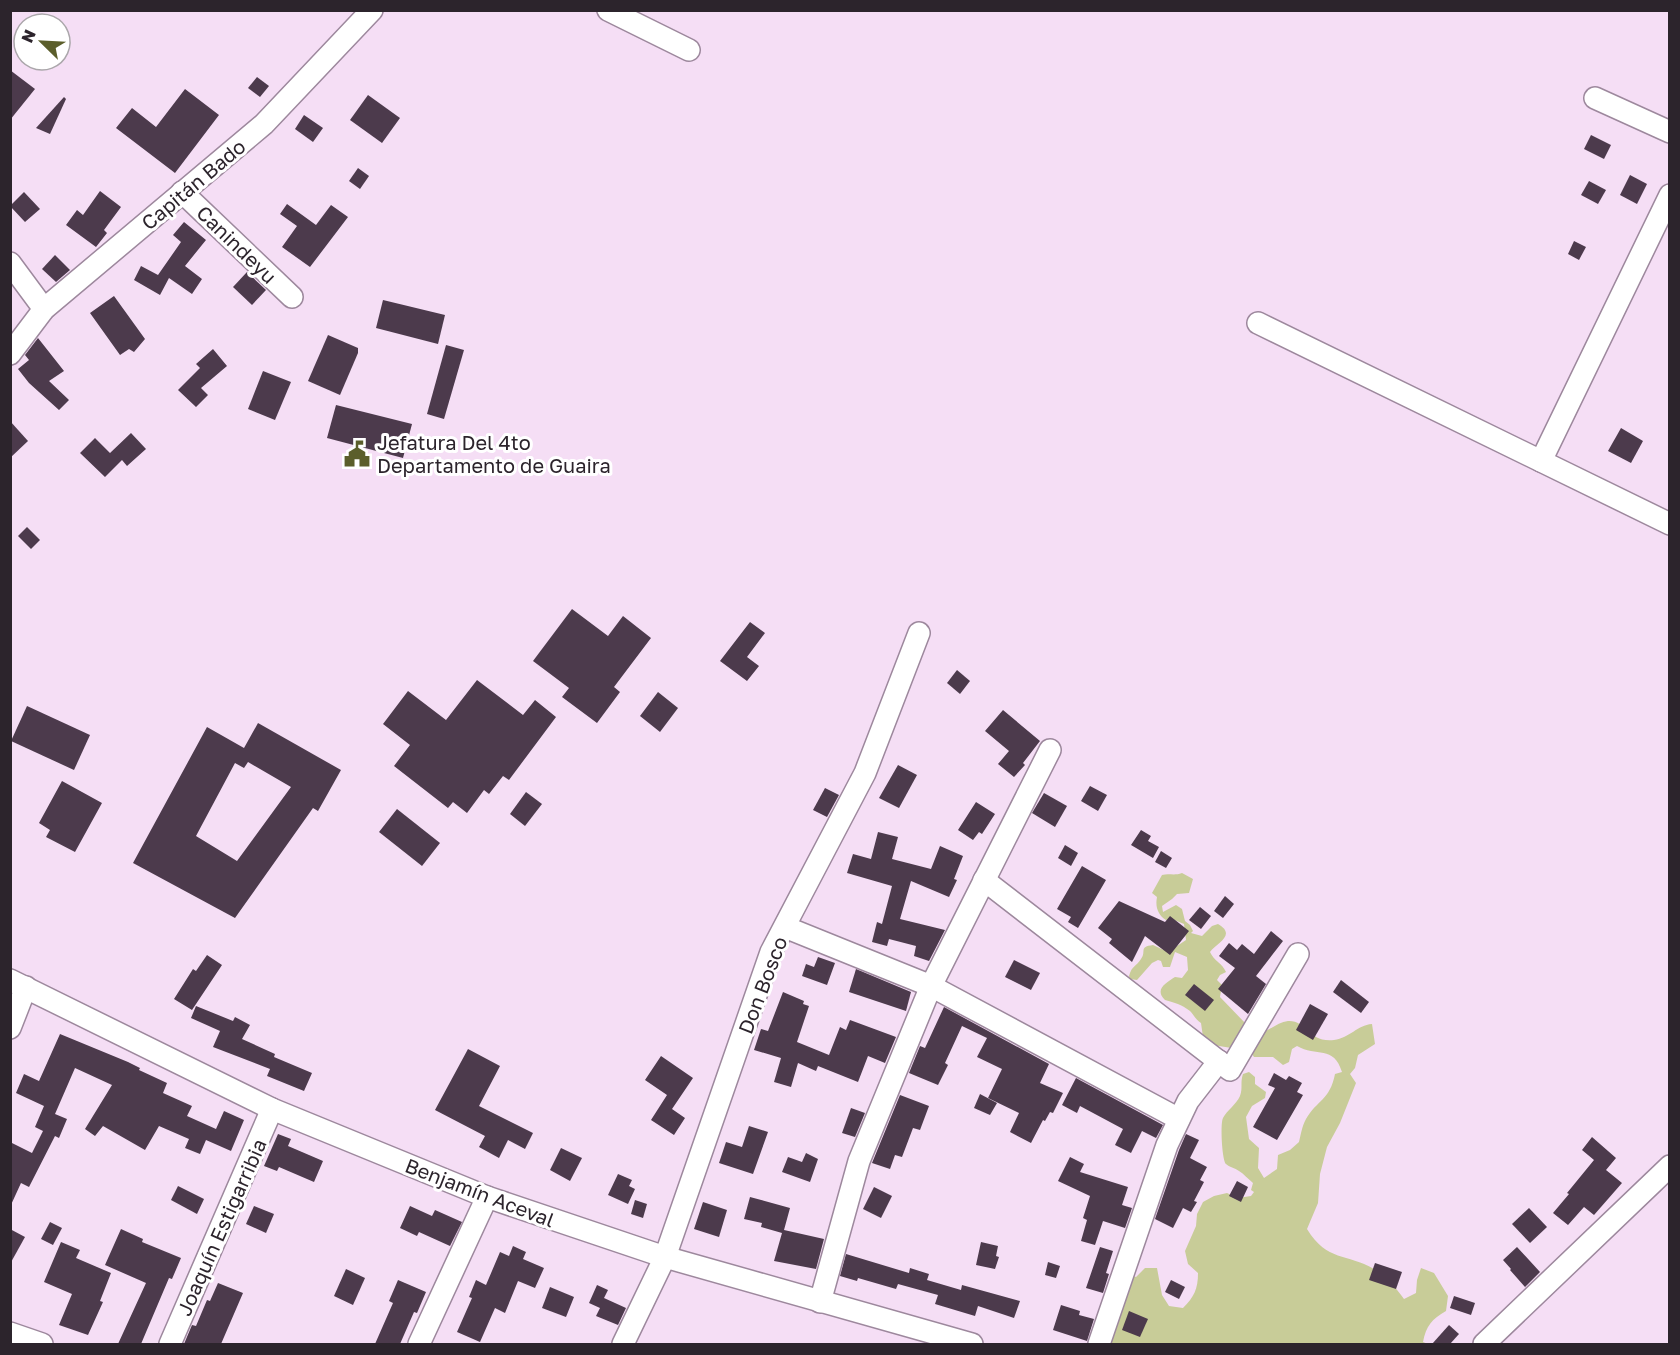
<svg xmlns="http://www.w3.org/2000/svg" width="1680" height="1355" font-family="'Golos Text',sans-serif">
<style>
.green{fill:#c8cc98}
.building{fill:#4c3a4c;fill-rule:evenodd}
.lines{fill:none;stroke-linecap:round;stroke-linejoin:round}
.minor-casing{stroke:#9d889d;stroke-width:24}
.minor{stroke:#fff;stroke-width:21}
.labels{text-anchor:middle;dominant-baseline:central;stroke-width:6;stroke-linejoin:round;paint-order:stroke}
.street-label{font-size:20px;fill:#2c242c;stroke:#fff}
.poi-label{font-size:20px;fill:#2c242c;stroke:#fff;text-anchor:start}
</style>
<rect width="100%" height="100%" fill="#f5def5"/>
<path class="green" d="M1182,873l11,6 -4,14 -12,1 -5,5 -10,7 1,6 13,-7 6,4 3,12 5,4 3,6 -2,2 11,3 10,-10 6,-2c19,11 -1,19 -8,28 4,9 12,11 16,20l-6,3 -3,5 5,5 -2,12 27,28 15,8c9,-4 17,-11 26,-12 19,-1 20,22 46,19 16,-2 23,-15 38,-16l3,20 -17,11 -3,13 -5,6 6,9 -16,40 -13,24 -7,27 -2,29 -11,26c20,33 40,24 67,40 12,7 22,19 30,30l12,-6 1,-13 4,-12 13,5 14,23 -2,15c-14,8 -20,15 -23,31l5,2h-317l-4,-7 17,-64 12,4 9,-9h12l5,27 7,11 14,2c11,-11 15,-19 15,-35l-10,-9 -3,-13 11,-25 1,-12 6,-12 11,-6 13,-3 11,5 13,-2 3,-4 -3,-2 2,-7c-5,-4 -9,-9 -14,-12 -4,-3 -10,-4 -13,-7 -4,-4 -6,-40 -3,-46 4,-8 13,-13 17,-22 3,-8 0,-14 3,-22l6,-2 6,5v7l11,8 -1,6 -13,8 -6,11 3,22 10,9 -1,20 6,10 13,-9 1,-14 12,-5 9,-8c2,-8 3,-16 7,-23 11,-19 24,-19 29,-45l7,-2c-8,-27 -26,-15 -45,-26l-5,3 -3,13 -6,3 -10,-8h-19l-4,-6 -37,-6 -10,-8 -2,-14c-6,-4 -7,-8 -11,-12 -9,-7 -15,-8 -25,-11 -11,-11 1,-17 10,-23l7,1 6,-8 -1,-13 -12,-5 -5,15h-7l-2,-6 -3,-1 -6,3 -15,17 -7,-1 -1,-3c3,-11 7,-9 12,-17 6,-8 -3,-12 12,-14l15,7 18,-12 -2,-16 -12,-5 -6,1c-8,-5 -11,-13 -9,-23l-5,-4 10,-18c7,-2 12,1 20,-2z"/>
<g class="building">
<path d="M10,70l25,19 -25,31z"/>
<path d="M257,77l12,9 -9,11 -12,-9z"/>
<path d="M185,89l34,26 -44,58 -59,-45 16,-20 24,19z"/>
<path d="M368,95l32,23 -18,25 -32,-23z"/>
<path d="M64,97l2,2 -16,35 -14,-6z"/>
<path d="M304,115l19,13 -10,14 -18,-13z"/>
<path d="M1591,135l20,10 -7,14 -20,-10z"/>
<path d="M358,168l11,8 -9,13 -11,-8z"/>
<path d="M1630,175l17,9 -10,20 -17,-9z"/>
<path d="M1589,181l17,9 -8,14 -17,-9z"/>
<path d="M100,191l21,16 -17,23 3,3 -11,14 -30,-22 11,-15 6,5z"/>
<path d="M24,192l16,17 -15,13 -15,-16z"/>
<path d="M287,204l29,21 15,-20 17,12 -38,50 -28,-20 15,-21 -17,-12z"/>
<path d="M184,222l22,18 -21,26 17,13 -10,15 -23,-16 -9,17 -26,-15 7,-14 17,9 23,-33 -8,-7z"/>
<path d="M1574,241l12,6 -7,13 -11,-6z"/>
<path d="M55,255l15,15 -14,12 -14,-13z"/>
<path d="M247,272l19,18 -14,15 -19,-18z"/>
<path d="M114,296l31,43 -11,13 -5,-3 -9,6 -30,-42z"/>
<path d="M383,300l62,15 -7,29 -62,-16z"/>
<path d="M328,335l30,13v5l-18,42 -32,-14z"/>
<path d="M38,338l26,33 -15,10 20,19 -10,10 -30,-27 -11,-14 11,-9 -4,-5z"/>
<path d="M446,345l18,5 -20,69 -17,-5z"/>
<path d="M213,349l14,17 -26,22 7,7 -12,12 -18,-17 22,-22 -4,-4z"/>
<path d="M263,371l28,11 -16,38 -27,-11z"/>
<path d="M336,405l76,19 -9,34 -76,-20z"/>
<path d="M10,421l18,20 -18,17z"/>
<path d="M1621,428l22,13 -12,22 -23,-12z"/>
<path d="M131,433l15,16 -19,17 -5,-6 -17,17 -25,-24 15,-15 15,15z"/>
<path d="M27,527l13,13 -9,9 -13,-13z"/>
<path d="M572,609l36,27 15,-20 28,22 -37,49 6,5 -23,31 -35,-26 7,-9 -36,-27z"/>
<path d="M750,622l15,11 -18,24 12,9 -12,15 -27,-20z"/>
<path d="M957,670l13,11 -10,13 -13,-11z"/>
<path d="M477,680l46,35 12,-15 21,17 -47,63 -6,-4 -14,18 -5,-4 -17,23 -14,-11 -5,6 -54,-42 16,-21 -27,-21 25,-33 38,29z"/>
<path d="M658,692l20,16 -18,24 -20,-16z"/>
<path d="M27,706l63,29 -16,35 -63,-29z"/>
<path d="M1003,710l37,31 -17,22 2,2 -11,12 -16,-13 11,-13 -24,-20z"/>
<path d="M258,723l83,47 -23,41 -5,-3 -78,110 -102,-55 74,-136 37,21zM248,762l43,25 -54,74 -41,-25 39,-73 9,5z"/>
<path d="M898,765l19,10 -18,33 -20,-10z"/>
<path d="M62,781l40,22 -27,49 -29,-15 4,-7 -11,-7z"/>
<path d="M1090,786l17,9 -9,16 -17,-10z"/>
<path d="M825,788l14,7 -12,22 -14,-7z"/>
<path d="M526,792l16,12 -17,22 -15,-12z"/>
<path d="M1044,793l23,13 -12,21 -23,-14z"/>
<path d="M976,802l19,12 -13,20 -3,-2 -6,8 -15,-10z"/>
<path d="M397,809l43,34 -18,23 -43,-34z"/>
<path d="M1141,830l10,6 -3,5 11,6 -6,11 -22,-13z"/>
<path d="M878,832l20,5 -6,22 39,10 9,-23 23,10 -9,23 3,1 -8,17 -38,-16 -11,38 45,11 -16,31 -15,-5 2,-10 -27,-7 -2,7 -15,-4 5,-20 5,2 10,-38 -45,-13 6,-19 18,5z"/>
<path d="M1065,845l13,8 -7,13 -13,-8z"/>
<path d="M1161,851l11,7 -6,10 -11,-6z"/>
<path d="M1082,866l24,14 -28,48 -10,-6 3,-5 -14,-8z"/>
<path d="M1225,896l9,8 -11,14 -9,-7z"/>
<path d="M1119,901l46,21 5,-6 19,15 -19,24 -25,-19 -13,26 -23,-19 3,-4 -14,-11z"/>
<path d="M1200,907l11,9 -10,13 -12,-9z"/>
<path d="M1271,931l12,10 -27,35 10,8 -18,30 -30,-25 17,-21 -16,-12 10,-13 8,7 5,-6 12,10z"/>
<path d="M207,955l15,10 -30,45 -18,-11 19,-30 3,2z"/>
<path d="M818,957l17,6 -8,22 -25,-9 4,-12 8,3z"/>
<path d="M1014,960l26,13 -9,17 -26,-13z"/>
<path d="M856,969l55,23 -5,19 -57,-19z"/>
<path d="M1341,980l28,22 -8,11 -28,-21z"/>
<path d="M1194,984l20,16 -9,11 -20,-16z"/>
<path d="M783,992l21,9 -1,3 6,2 -12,36 32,13 11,-28 6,3 4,-10 46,17 -11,26 -17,-7 -10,26 -40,-16 -2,5 -18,-8 -7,24 -17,-5 7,-24 -27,-8 7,-21 7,2z"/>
<path d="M1310,1004l18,10 -15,26 -17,-10z"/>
<path d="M196,1006l37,15 2,-4 15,8 -8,14 33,15 -1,3 38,16 -8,18 -37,-15 3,-7 -57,-22 7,-16 -29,-13z"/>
<path d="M944,1007l105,57 -9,19 23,10 -10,20 -3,-1 -5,9 -2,-1 -12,23 -21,-11 9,-19 -31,-15 14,-29 -25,-12 10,-19 -25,-12 -17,37 3,2 -10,20 -29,-12 11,-27 5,2z"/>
<path d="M60,1034l68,28 12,6 -1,2 28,13 -4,10 29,13 -5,10 29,13 8,-18 20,9 -13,31 -25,-11 -6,14 -15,-6 4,-9 -30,-13 -14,24 -42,-24 -8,10 -10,-7 27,-44 -37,-17 -20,46 12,5 -8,19 -4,-2 -26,51 -8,-4 -11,24v-65l22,11 11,-22 -8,-4 9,-21 -28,-13 8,-19 15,7z"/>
<path d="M468,1049l32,17 -21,40 54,27 -8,16 -17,-9 -9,18 -20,-11 6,-11 -50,-26z"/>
<path d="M661,1056l32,22 -21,31 13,9 -11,17 -23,-15 16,-25 -22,-15z"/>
<path d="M1274,1073l12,7 3,-4 13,7 -5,9 6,3 -26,45 -24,-13 22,-39 -7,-3z"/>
<path d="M1076,1078l87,47 -7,13 -14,-7 -11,22 -16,-8 8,-16 -43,-23 -3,7 -15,-8z"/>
<path d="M980,1094l17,9 -7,12 -16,-7z"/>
<path d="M900,1095l29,11 -9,24 -7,-2 -11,29 -7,-2 -5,14 -18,-6z"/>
<path d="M851,1108l14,5 -10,24 -13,-4z"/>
<path d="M749,1126l19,6 -15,42 -34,-11 7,-21 16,5z"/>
<path d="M278,1134l13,5 -3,7 35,15 -9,21 -35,-15 -2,4 -13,-5z"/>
<path d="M1186,1134l13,6 -9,18 17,9 -7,13 4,2 -10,19 3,1 -6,10 -8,-4 -10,20 -18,-9 24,-69z"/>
<path d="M1592,1137l24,21 -10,12 16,13 -28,32 -10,-8 -16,18 -15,-12 16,-19 -2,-1 27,-33 -12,-10z"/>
<path d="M561,1148l21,10 -12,23 -20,-11z"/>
<path d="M806,1153l12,6 -8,23 -28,-10 6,-15 14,5z"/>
<path d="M1070,1157l14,7 -4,8 48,15 -6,18 10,3 -7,20 -22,-7 -8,24 -14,-4 6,-21 -4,-2 7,-22 -32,-15z"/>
<path d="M618,1174l14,6 -3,6 6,3 -7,15 -20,-9z"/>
<path d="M1237,1181l11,6 -7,15 -12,-6z"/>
<path d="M178,1186l26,13 -7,15 -26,-14z"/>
<path d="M874,1187l18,9 -11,22 -18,-9z"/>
<path d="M750,1197l40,11 -6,22 40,9 -8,30 -42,-8 8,-28 -21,-6 1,-4 -18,-4z"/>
<path d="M635,1200l12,4 -4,14 -12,-4z"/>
<path d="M703,1202l24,8 -8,27 -25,-8z"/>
<path d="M254,1206l20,8 -8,19 -20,-9z"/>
<path d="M410,1206l22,10 3,-6 27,12 -12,24 -31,-14 -2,4 -17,-8z"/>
<path d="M1529,1208l18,19 -17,16 -18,-19z"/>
<path d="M50,1222l12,6 -9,17 -12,-6z"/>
<path d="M10,1229l15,8 -15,27z"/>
<path d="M121,1229l22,10 -1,3 39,16 -9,21 -3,-1 -28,66h-23l28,-61 -41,-18z"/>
<path d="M61,1242l19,8 -4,8 35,15 -11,28 3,1 -15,33 -29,-10 13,-31 -28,-12z"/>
<path d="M981,1242l17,4 -2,10 3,1 -4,12 -19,-4z"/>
<path d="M513,1246l13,6 -3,7 21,9 -9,20 -17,-7 -13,32 -10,-5 -15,34 -23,-10 15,-34 -3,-1 7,-17 10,5 14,-33 9,4z"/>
<path d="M1100,1247l13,4 -7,22 3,1 -6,19 -17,-5z"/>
<path d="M1517,1247l23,25 -15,15 -15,-17 1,-1 -8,-9z"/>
<path d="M846,1254l63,19 1,-5 19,6 -2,6 34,10 1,-5 58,16 -6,17 -36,-12 -3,10 -40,-12 3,-9 -40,-11 -2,5 -38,-11 -1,3 -17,-5z"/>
<path d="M1048,1262l12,4 -4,12 -11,-3z"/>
<path d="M1375,1263l27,9 -6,17 -27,-9z"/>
<path d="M346,1269l19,9 -12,27 -19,-9z"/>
<path d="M398,1280l28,12 -9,21 -3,-1 -14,32h-25l18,-41 -4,-2z"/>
<path d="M1171,1280l14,7 -6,12 -14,-7z"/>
<path d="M218,1283l25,10 -22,51h-37l8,-19 4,1 11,-26 3,1z"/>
<path d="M597,1285l11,5 -4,8 22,10 -8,17 -22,-9 4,-8 -11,-5z"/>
<path d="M550,1287l24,10 -8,20 -24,-9z"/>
<path d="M1454,1296l21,7 -4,12 -21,-7z"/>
<path d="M1061,1305l19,6 -1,4 15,4 -7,22 -34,-11z"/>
<path d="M1129,1311l19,8 -8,18 -18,-7z"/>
<path d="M1449,1325l10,9 -9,10h-18z"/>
</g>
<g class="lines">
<g class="minor-casing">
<g id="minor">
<path d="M608,10l81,40"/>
<path d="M1595,98l75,34"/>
<path d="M182,192l110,105"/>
<path d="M10,263l34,46"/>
<path d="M1258,323l412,201"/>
<path d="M10,354l34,-45 220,-185 108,-114"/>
<path d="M1541,461l129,-266"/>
<path d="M984,880l246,190 68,-116"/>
<path d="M785,927l146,59 248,133"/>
<path d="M10,980l262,129 215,88 178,60 307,87"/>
<path d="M10,1028l16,-41"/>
<path d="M820,1302l39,-141 72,-175 119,-236"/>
<path d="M10,1333l32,11"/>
<path d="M170,1344l102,-235"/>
<path d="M419,1344l68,-147"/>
<path d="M623,1344l42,-87 106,-305 94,-179 54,-140"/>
<path d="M1099,1344l68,-199 21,-44 31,-40"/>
<path d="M1484,1344l186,-178"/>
</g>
</g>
<use href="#minor" class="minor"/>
</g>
<defs>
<g id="civic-bare" transform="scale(2.07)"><path d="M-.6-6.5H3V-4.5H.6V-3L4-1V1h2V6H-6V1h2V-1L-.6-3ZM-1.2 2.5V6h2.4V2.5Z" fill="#5b5e2b" stroke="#fff" stroke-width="2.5" paint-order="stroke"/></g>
</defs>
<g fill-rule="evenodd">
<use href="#civic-bare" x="357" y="454"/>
</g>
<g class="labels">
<g class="street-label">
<text transform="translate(193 184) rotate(-40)">Capitán Bado</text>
<text transform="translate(237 244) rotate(44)">Canindeyu</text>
<text transform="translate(762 985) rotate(-69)">Don Bosco</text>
<text transform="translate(480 1192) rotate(21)">Benjamín Aceval</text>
<text transform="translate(221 1227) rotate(-66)">Joaquín Estigarribia</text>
</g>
<g class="poi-label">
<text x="377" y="442">Jefatura Del 4to<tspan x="377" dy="23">Departamento de Guaira</tspan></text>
</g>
</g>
<rect width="1680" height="1355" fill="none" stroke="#2c242c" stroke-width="24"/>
<g transform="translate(42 42) rotate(294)"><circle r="28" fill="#ffffff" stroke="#aba7ab" stroke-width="1.5"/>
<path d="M0-4.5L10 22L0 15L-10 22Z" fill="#5b5e2b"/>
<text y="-9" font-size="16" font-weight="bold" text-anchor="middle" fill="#2c242c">N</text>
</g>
</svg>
